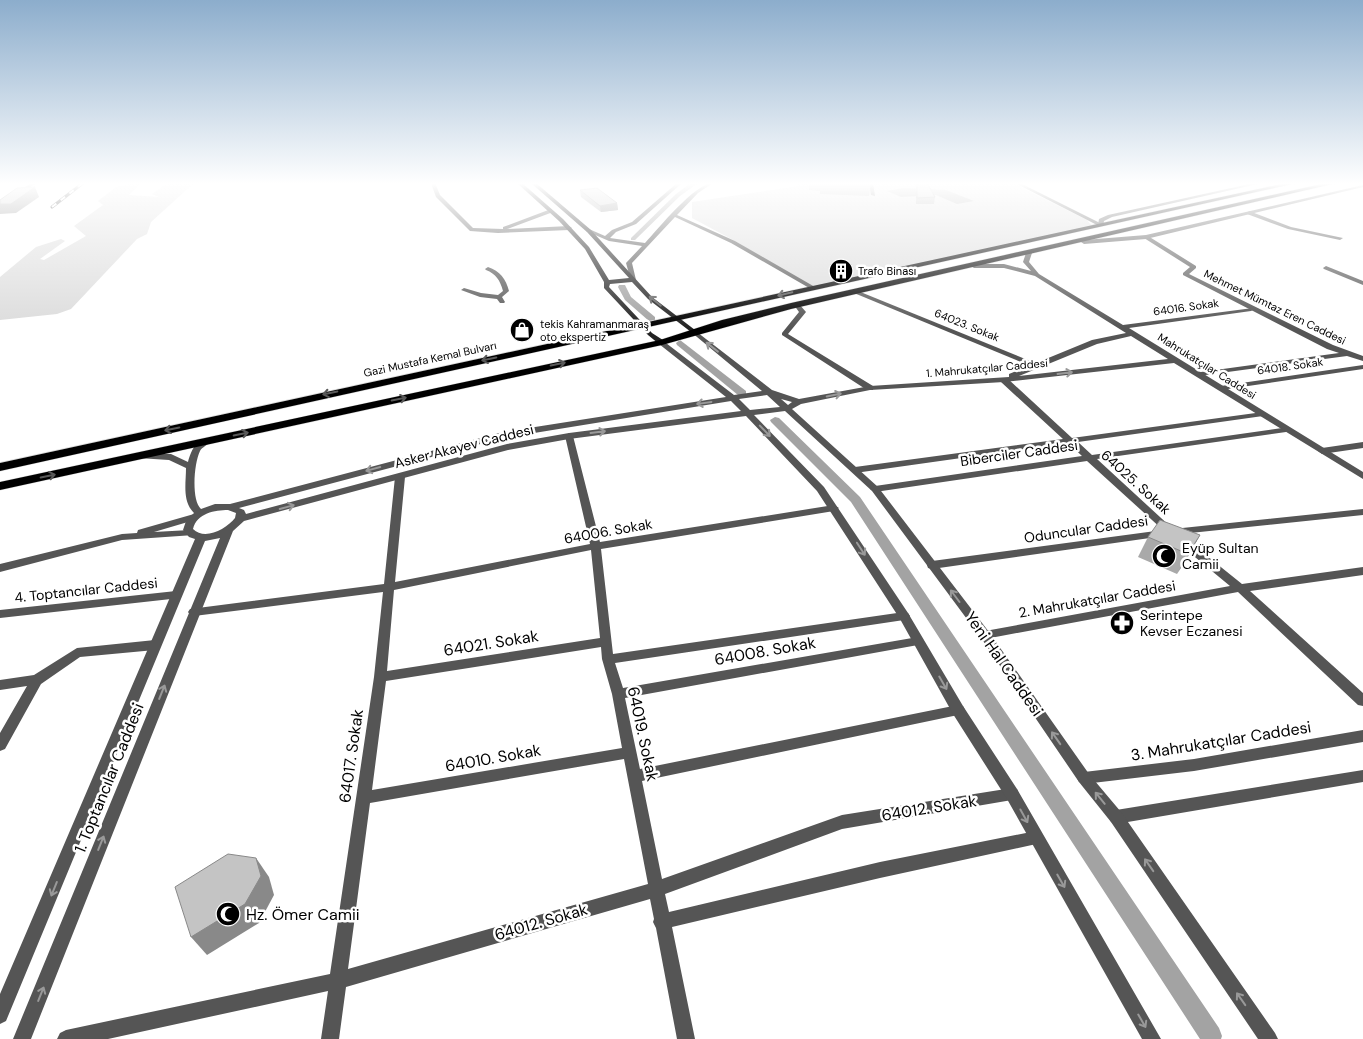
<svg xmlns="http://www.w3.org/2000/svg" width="1363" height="1039" font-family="'DM Sans',sans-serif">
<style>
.green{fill:#dcdcdc}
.water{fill:#a3a3a3}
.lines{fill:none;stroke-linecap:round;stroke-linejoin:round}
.canal{fill:#a3a3a3;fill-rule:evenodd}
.trunk-casing{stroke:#dbdbdb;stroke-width:1}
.minor{fill:#555;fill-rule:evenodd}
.tertiary{fill:#555;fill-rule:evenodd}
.secondary{fill:#222;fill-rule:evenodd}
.trunk{fill:#000;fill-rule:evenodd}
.rail-casing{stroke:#000;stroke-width:3}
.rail{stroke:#fff;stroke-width:2;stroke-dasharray:5.5;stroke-linecap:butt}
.wall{fill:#a9a9a9}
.shaded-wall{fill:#898989}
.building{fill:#c4c4c4;stroke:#898989}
.oneway{stroke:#595959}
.oneway2{stroke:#646464}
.oneway3{stroke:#999}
.labels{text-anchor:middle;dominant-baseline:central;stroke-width:5;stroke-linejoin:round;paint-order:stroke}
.far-poi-label{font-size:11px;fill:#000;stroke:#fff;text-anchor:start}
.far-street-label{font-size:11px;fill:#000;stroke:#fff}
.street-label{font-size:14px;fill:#000;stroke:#fff}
.poi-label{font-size:14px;fill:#000;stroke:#fff;text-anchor:start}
.near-street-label{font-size:16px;fill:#000;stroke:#fff}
.near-poi-label{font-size:16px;fill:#000;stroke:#fff;text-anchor:start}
</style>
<rect width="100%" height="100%" fill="#fff"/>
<g class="green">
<path d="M134,183h7l-12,12 30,2 -7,-3 16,-11h26l-43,39 -4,12 -10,5 -66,70 -14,5 -57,6v-43l36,-30 25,-8 4,2 -25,18 4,1 42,-24 -12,-10 29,-21 -5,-4 18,-14z"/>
<path d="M795,183h218l74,37 5,6 -279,62 -78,-47 -43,-23v-16l107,-16z"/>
</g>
<path class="water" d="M903,188l43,2 28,11 -17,3 -21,-9 -35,2 -14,-6z"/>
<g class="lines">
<g class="canal">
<path d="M691,183h7l-18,13 -45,44h-4v-2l45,-44z"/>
<path d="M619,285h6l6,12 24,20v4h-6l-24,-21 -7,-13z"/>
<path d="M680,340l66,51v4h-8l-61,-50 -1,-2z"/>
<path d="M775,417l4,1 81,79 359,531 3,8 -1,3h-21l-349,-537 -80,-80 -1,-2z"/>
</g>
<g class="trunk-casing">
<g id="trunk">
<path d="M1286,183h11l-1297,288v-8z"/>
<path d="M1326,183h11l-546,126 -129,36 -662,145v-8l660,-142 62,-20 69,-17z"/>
</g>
</g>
<g class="minor">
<path d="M32,183h5l-37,22v-3z"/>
<path d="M431,183h4l5,12 33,33 30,1v-2l48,-18 2,3 -46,17 62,-3 3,2 -3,2 -71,3 -28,-2 -34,-34z"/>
<path d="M677,183h5l-46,41 -20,8 -6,6 35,5c13,-14 50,-60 68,-60l-15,10 -21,22 58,26 80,46v2h-4l-80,-46 -56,-26 -43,46 4,17 -5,1 -5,-18 16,-17 -33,-5 -23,-10 3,-2 16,7 7,-6 20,-8z"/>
<path d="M869,183h4l2,13 -4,-1z"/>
<path d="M1015,183h5l84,42 -5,1z"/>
<path d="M1249,211l42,16 52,11 -3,2 -52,-11 -41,-15z"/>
<path d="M1144,236h4l48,30v2l-7,6 144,71 30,11v5l-16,-5 -149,20 -1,-2 4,-2 138,-19 -12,-4 -144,-74v-2l7,-6 -46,-29z"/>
<path d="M1326,266l37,15v4l-39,-16 -1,-1z"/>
<path d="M488,267c12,4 18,12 21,24l-7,6 3,5 -1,1h-4l-3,-4 -17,-2 -19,-7 3,-2 17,5 17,2 5,-4c-3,-11 -7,-17 -17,-21l-1,-1z"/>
<path d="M854,291h4l182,74 -1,2h-6l-179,-74z"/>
<path d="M795,304h4l7,8 -18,22 85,52v4h-6l-85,-55v-2l17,-21 -5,-7z"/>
<path d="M1363,365v4l-142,21 -4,-2 4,-2z"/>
<path d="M1001,378h6l65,60 191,-26 4,2 -4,2 -185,26 14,13 197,-28 1,2 -4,3 -189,27 76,70 190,-20v6l-192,20 -239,34 -4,-1 -1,-3 1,-3 4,-1 231,-31 -76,-69 -212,31 -5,-3 5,-3 207,-30 -14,-13 -213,30 -5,-3 5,-3 208,-28 -62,-57z"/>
<path d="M569,433l4,3 27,106 234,-37 5,3 -5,3 -233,38 12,105 291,-42 4,1 2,3 -2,3 -4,1 -289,43 8,25 295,-51 4,1 2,3 -2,3 -4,1 -293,53 15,71 318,-64 5,1 2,4 -2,4 -5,1 -316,66 20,98 180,-64 170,-27 5,1 2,5 -2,5 -5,1 -170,29 -177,65 4,18 211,-50 156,-31 5,2 3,5 -3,5 -161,35 -208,49 23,112h-18l-21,-111 -3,-6 1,-3 -4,-20 -304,88 -7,52h-18l7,-48 -220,48h-51l3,-6 6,-3 264,-56 44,-297 9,-85 -189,24 -4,-1 -2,-3 2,-3 194,-25 11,-107 5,-3 5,3 -10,105 195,-38 -25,-108zM591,550l9,88 -213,33 7,-81zM601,647l1,12 10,35 10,54 -250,42 14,-109zM624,759l24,125 -300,85 22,-166z"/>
<path d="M1363,442v6l-41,6 -4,-3 4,-3z"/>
<path d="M194,514l5,3 -1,2 -44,13 36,-2 5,3 -1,2 -72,5 -122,32v-8l122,-30 15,-1 1,-3z"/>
<path d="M1182,538l4,1 56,45 121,-17v8l-113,16 113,102v13l-5,-1 -120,-113 -253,47 -4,-1 -2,-3 2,-3 4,-1 245,-45 -52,-43 -1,-2z"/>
<path d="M176,591l4,1 2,3 -2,3 -180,20v-8z"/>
<path d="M155,640l4,2 2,3 -2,3 -4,2 -75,7 -39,27 -36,65 -5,2v-18l27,-47 -27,4v-10l34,-5 43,-27z"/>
<path d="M1363,730v12l-169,29 -110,13 -5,-2 -2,-4 2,-4 5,-2 110,-13z"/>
<path d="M1363,770v12l-247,42 -5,-2 -2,-5 2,-5 5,-2z"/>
</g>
<g class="tertiary">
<path d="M1254,183h8l-150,34 -8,4 -1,5 -5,-1 1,-6 9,-4z"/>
<path d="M1363,185v2l-217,52 -62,5 -3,-2 3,-2 62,-5z"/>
<path d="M1029,251l3,2 -3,9 10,12 84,51 130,-17v2l-2,1 -122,17 234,144v7l-189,-116 -170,19 -134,8 -69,14 -9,5 86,78 111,145 100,142 32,38 154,221 3,6h-20l-147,-217 -32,-40 -98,-144 -109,-147 -87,-80 -31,4 70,72 84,126 55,93 54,83 144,250h-19l-135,-240 -54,-85 -53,-95 -83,-128 -71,-75 -177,23 -61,11 -264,71 -11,10 -202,508h-18l207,-501 -15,3 -199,480 -6,3v-30l195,-455 -6,-2 -6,-7 3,-9 8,-8c-12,-12 -8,-29 -8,-45l-17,-8 -31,-2 -1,-2 1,-2h33l17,8c3,-11 8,-24 22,-23l1,2c-3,4 -9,6 -11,10 -6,12 -9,49 1,58l14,-5h15l273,-72 223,-35 -67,-53v-4h3l72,55 28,-4 -71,-59v-2l2,-1 79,61 27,9 71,-13 139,-9v-3l83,-34 34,-7 -91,-57 -31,-8h-30l-3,-2 3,-2h30l27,7 -8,-9 3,-9zM1131,336l37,23 -149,17 78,-32zM767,395l13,12 -30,3 -11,-11zM781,399l11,3 -4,3zM731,401l10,10 -172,22 -62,11 -261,70 -2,-4 -5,-2 264,-70zM228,510l8,3 -1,5c-9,11 -30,23 -42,11 4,-16 22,-19 35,-19z"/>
</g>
<path class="secondary" d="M517,183h5l41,36 26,28 20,33 20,-2 -42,-46 -56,-49h5l55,47 61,67 43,33v2h-4l-43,-33 -16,-17 -22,2 -1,3 43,46 14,9 -7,2 -11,-9 -44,-47v-6l-19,-33 -26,-28z"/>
<use href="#trunk" class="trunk"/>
<g class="rail-casing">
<path id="rail" d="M52,207l31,-24"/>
</g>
<use href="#rail" class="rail"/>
</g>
<g class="wall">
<path d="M809,183h62l-2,13 -49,-2v-3l-11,-1z"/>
<path d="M916,183h11l8,14 -1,7h-18z"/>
<path d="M580,190l37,13 1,7 -17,2 -20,-15z"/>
<path d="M1200,535l-11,20 -12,19 -39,-17 10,-20z"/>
</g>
<g class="shaded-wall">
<path d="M35,187l4,10 -23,16 -16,1v-10z"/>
<path d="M617,203l1,7 -17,2 -1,-6z"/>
<path d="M1200,535l-11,20 -12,19 11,-20z"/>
<path d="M256,858l13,19 5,18 -15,28 -52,32 -16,-18z"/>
</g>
<g class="building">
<path d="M917,183h10l8,14 -18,1z"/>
<path d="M35,187l-24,17h-11v-4l17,-12z"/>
<path d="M597,188l20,15 -17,3 -20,-16z"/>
<path d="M1160,520l40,15 -12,19 -40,-17z"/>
<path d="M228,854l28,4 5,18 -16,28 -54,33 -16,-50z"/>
</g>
<defs><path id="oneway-shaft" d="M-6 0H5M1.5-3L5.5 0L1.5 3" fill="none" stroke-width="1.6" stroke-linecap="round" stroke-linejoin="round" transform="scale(1.25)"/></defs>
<g class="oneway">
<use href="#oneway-shaft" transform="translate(785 294) rotate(167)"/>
<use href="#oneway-shaft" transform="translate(489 359) rotate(168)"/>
<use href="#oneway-shaft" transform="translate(558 364) rotate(-12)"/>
<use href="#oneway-shaft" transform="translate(330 393) rotate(168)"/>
<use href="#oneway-shaft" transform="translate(399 399) rotate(-12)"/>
<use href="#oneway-shaft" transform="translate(172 429) rotate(168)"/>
<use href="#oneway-shaft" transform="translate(241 434) rotate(-12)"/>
<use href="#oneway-shaft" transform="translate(48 476) rotate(-12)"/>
</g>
<use class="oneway2" href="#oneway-shaft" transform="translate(655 301) rotate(-141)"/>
<g class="oneway3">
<use href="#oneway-shaft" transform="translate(712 347) rotate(-142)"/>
<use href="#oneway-shaft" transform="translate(1065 373) rotate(-7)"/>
<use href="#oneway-shaft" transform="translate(834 395) rotate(-11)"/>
<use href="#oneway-shaft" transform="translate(704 403) rotate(172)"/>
<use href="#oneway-shaft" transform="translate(765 431) rotate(46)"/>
<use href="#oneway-shaft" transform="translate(598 432) rotate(-7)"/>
<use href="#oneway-shaft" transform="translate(373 469) rotate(165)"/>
<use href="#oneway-shaft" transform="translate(287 507) rotate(-15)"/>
<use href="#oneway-shaft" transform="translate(861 549) rotate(57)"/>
<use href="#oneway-shaft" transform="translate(955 596) rotate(-127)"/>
<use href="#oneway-shaft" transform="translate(943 683) rotate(60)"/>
<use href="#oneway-shaft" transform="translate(162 692) rotate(-68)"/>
<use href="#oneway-shaft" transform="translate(1056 738) rotate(-125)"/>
<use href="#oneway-shaft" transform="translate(1100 798) rotate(-129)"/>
<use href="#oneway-shaft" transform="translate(1024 816) rotate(61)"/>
<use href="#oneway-shaft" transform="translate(101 843) rotate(-68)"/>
<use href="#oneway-shaft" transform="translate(1149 865) rotate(-125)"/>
<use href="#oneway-shaft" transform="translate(1061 881) rotate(60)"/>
<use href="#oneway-shaft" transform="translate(54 889) rotate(112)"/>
<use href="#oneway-shaft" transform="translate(41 994) rotate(-68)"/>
<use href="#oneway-shaft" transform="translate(1241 999) rotate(-125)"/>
<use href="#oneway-shaft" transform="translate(1142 1021) rotate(60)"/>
</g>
<linearGradient id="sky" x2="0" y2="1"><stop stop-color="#8cadcc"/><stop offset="0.56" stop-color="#fff"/><stop offset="1" stop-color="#fff" stop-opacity="0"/></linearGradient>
<rect width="1363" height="328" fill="url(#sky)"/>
<defs>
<g id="building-disc" transform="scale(1.25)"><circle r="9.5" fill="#000" stroke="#fff"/><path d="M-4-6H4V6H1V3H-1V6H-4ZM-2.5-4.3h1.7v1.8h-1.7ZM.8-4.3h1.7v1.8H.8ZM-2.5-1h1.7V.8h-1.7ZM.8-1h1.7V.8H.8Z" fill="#fff"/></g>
<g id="shop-disc" transform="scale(1.25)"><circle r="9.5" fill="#000" stroke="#fff"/><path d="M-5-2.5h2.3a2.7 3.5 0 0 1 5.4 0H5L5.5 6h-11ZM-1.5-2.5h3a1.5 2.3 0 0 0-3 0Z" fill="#fff"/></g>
<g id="mosque-disc" transform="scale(1.25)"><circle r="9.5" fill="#000" stroke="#fff"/><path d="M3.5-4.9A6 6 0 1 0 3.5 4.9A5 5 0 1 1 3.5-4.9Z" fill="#fff"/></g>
<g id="pharmacy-disc" transform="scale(1.25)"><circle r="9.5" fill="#000" stroke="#fff"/><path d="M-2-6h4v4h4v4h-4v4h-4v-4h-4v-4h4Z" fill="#fff"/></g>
</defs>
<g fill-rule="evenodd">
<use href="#building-disc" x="841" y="271"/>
<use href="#shop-disc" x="522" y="330"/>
<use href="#mosque-disc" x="1164" y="556"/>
<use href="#pharmacy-disc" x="1122" y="623"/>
<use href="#mosque-disc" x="228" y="914"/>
</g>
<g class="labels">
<g class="far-poi-label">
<text x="858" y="271">Trafo Binası</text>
<text x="540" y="324">tekis Kahramanmaraş<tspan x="540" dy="13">oto ekspertiz</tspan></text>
</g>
<g class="far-street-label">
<text transform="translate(1186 307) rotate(-8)">64016. Sokak</text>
<text transform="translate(1275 307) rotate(26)">Mehmet Mümtaz Eren Caddesi</text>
<text transform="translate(967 325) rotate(22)">64023. Sokak</text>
<text transform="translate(430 359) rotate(-12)">Gazi Mustafa Kemal Bulvarı</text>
<text transform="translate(1207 366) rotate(32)">Mahrukatçılar Caddesi</text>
<text transform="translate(1290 366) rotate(-8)">64018. Sokak</text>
<text transform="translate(987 368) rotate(-5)">1. Mahrukatçılar Caddesi</text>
</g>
<g class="street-label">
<text transform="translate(464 446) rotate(-14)">Asker Akayev Caddesi</text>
<text transform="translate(1019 453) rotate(-8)">Biberciler Caddesi</text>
<text transform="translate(1136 482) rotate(42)">64025. Sokak</text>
<text transform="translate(1086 529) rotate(-8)">Oduncular Caddesi</text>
<text transform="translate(608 531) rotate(-10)">64006. Sokak</text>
<text transform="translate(86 590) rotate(-6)">4. Toptancılar Caddesi</text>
<text transform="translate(1097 599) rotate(-10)">2. Mahrukatçılar Caddesi</text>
</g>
<g class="poi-label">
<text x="1182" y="548">Eyüp Sultan<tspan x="1182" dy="16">Camii</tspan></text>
<text x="1140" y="615">Serintepe<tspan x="1140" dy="16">Kevser Eczanesi</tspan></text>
</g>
<g class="near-street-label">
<text transform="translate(491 643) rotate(-9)">64021. Sokak</text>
<text transform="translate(765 651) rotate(-10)">64008. Sokak</text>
<text transform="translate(1004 664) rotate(55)">Yeni Hal Caddesi</text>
<text transform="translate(643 734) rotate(78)">64019. Sokak</text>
<text transform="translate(1221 741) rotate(-9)">3. Mahrukatçılar Caddesi</text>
<text transform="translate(351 756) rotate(-82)">64017. Sokak</text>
<text transform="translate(493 758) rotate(-10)">64010. Sokak</text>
<text transform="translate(109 778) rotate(-68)">1. Toptancılar Caddesi</text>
<text transform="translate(929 808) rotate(-9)">64012. Sokak</text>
<text transform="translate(541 922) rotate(-16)">64012. Sokak</text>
</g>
<g class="near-poi-label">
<text x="246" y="914">Hz. Ömer Camii</text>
</g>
</g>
</svg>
